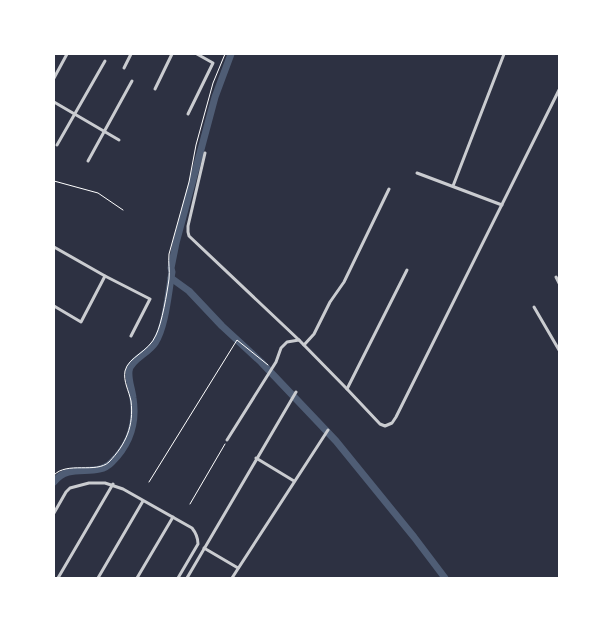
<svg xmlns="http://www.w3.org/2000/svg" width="613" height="632" font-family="'PT Serif',serif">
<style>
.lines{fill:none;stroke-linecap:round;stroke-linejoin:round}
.canal{stroke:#4f5d75;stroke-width:7}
.path{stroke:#fff;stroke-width:1}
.minor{stroke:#caccd0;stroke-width:3}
</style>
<rect width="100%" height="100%" fill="#2d3142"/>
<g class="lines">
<g class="canal">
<path d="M171,278l18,13 33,35 39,36 75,79 78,96 31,41"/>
<path d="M54,482c16,-21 42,-3 58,-20 17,-17 25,-39 21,-64 -1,-9 -5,-18 -4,-27 1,-11 20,-18 26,-28 10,-15 13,-47 16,-65l1,-6 -1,-4 5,-25 39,-146 16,-43"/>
</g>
<g class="path">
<path d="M54,181l44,12 25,17"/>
<path d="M54,475c13,-14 42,-1 55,-13 17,-18 25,-36 22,-61 -2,-10 -8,-20 -6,-30 3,-14 24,-19 31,-36 6,-12 11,-42 13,-56 1,-9 -1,-16 0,-25l20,-72 7,-37 6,-22 11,-40 12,-29"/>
<path d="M149,482l88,-142 31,25"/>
<path d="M190,504l35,-60"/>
</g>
<g class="minor">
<path d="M124,68l7,-14"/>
<path d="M54,78l13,-24"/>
<path d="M155,89l17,-35"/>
<path d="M54,102l65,38"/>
<path d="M188,114l25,-51 -16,-9"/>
<path d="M57,145l48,-84"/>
<path d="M205,153l-17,73v6l1,4 110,104 48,49 33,35 5,2 7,-3 4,-6 163,-327"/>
<path d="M88,161l44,-80"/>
<path d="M417,173l85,32"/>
<path d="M453,186l51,-132"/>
<path d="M54,247l51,29 45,23 -19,37"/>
<path d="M556,277l3,6"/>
<path d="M54,306l27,16 24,-46"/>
<path d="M534,307l25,43"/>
<path d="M304,345l10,-11 16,-32 14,-20 45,-93"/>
<path d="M347,389l60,-119"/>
<path d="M227,440l49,-78 5,-14 6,-6 12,-2"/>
<path d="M256,458l38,23"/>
<path d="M54,513l12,-21 4,-4 19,-5h16l18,6 69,39c4,5 6,9 6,16l-20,34"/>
<path d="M204,548l34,20"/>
<path d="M58,578l55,-94"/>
<path d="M98,578l45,-77"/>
<path d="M137,578l36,-61"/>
<path d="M187,578l109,-186"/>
<path d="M232,578l96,-148"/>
</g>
</g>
<rect width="613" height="632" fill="none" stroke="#ffffff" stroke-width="110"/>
</svg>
